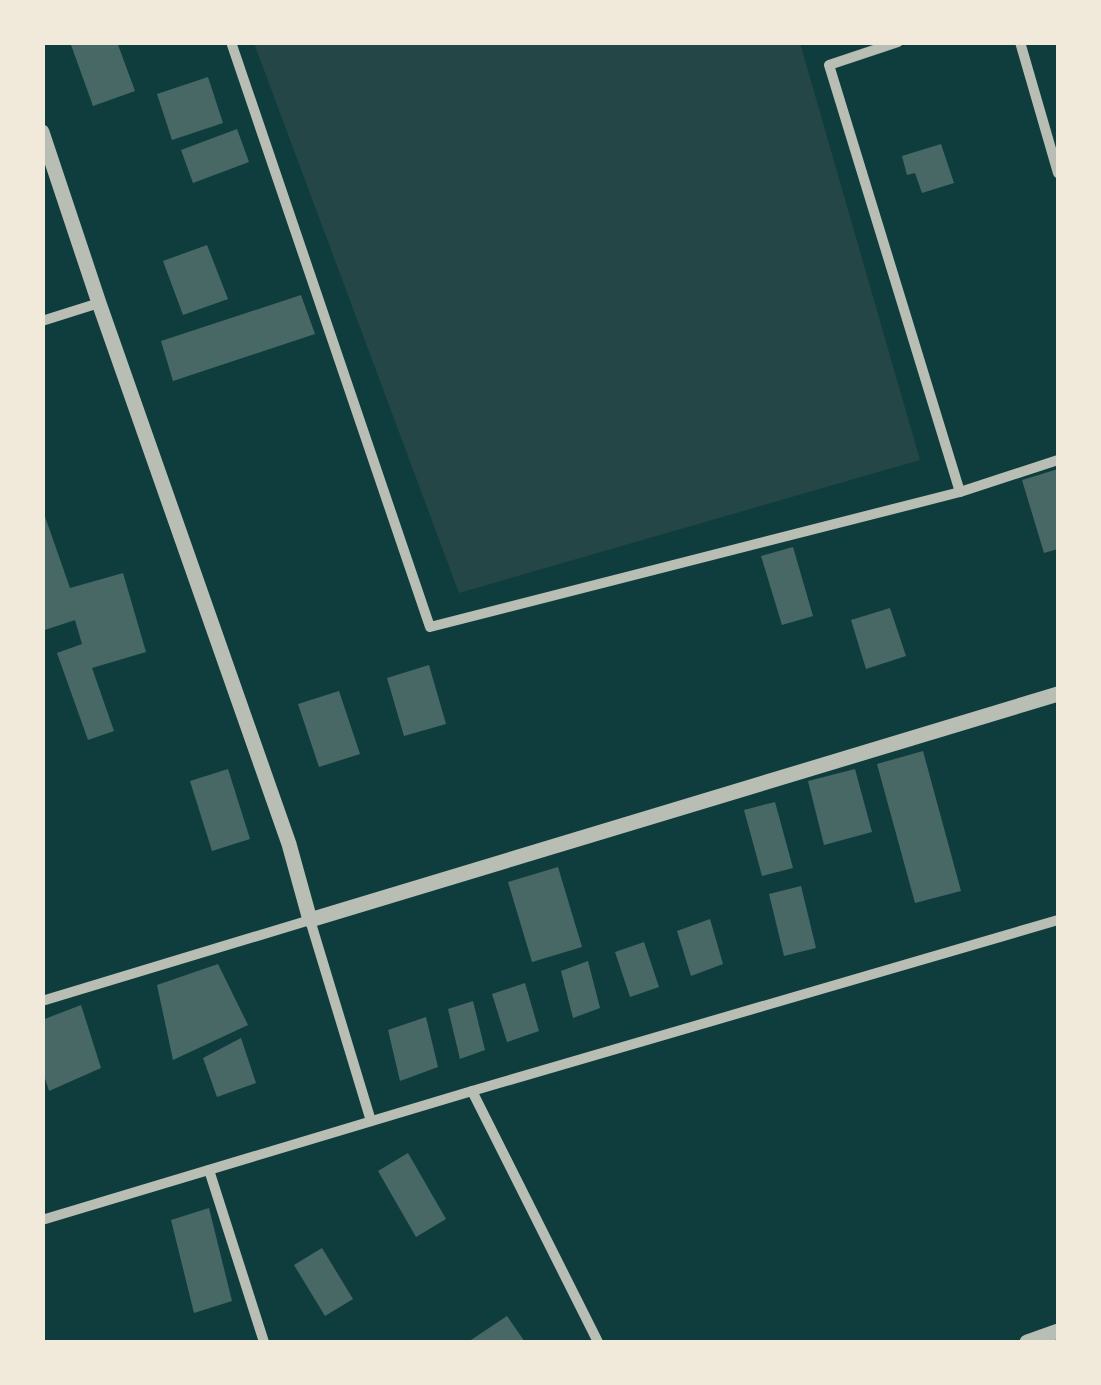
<svg xmlns="http://www.w3.org/2000/svg" width="1101" height="1385" font-family="'Work Sans',sans-serif">
<style>
.green{fill:#244646}
.building{fill:#486865}
.lines{fill:none;stroke-linecap:round;stroke-linejoin:round}
.minor{stroke:#b8beb3;stroke-width:10}
.tertiary{stroke:#b8beb3;stroke-width:15}
</style>
<rect width="100%" height="100%" fill="#0f3d3e"/>
<path class="green" d="M254,43h546l120,417 -461,133z"/>
<g class="building">
<path d="M70,42h47l18,49 -42,15z"/>
<path d="M208,77l15,46 -51,17 -15,-46z"/>
<path d="M237,129l12,33 -56,21 -12,-33z"/>
<path d="M941,144l13,39 -32,10 -7,-20 -8,2 -5,-19z"/>
<path d="M207,245l21,54 -45,16 -20,-54z"/>
<path d="M301,295l14,39 -142,47 -12,-40z"/>
<path d="M1058,469v80l-14,4 -22,-73z"/>
<path d="M42,508l28,80 53,-15 23,79 -54,16 22,63 -26,9 -31,-87 25,-9 -7,-24 -33,11z"/>
<path d="M793,547l20,69 -31,9 -21,-69z"/>
<path d="M890,608l16,48 -40,13 -15,-49z"/>
<path d="M429,665l17,59 -42,12 -17,-58z"/>
<path d="M339,691l21,63 -41,13 -21,-63z"/>
<path d="M923,751l38,140 -46,12 -38,-139z"/>
<path d="M228,769l22,70 -38,12 -22,-70z"/>
<path d="M855,769l17,63 -48,13 -16,-64z"/>
<path d="M775,802l18,66 -31,8 -18,-66z"/>
<path d="M558,867l24,80 -50,15 -24,-80z"/>
<path d="M801,886l15,62 -32,8 -15,-62z"/>
<path d="M710,919l13,45 -32,12 -14,-45z"/>
<path d="M644,942l15,45 -29,10 -15,-45z"/>
<path d="M588,961l12,47 -27,10 -12,-47z"/>
<path d="M218,964l30,61 -75,35 -16,-75z"/>
<path d="M525,983l14,48 -32,11 -15,-48z"/>
<path d="M473,1001l12,49 -25,9 -12,-50z"/>
<path d="M81,1005l20,63 -52,23 -7,-22v-49z"/>
<path d="M426,1017l12,50 -38,14 -12,-51z"/>
<path d="M241,1038l15,45 -39,14 -14,-39z"/>
<path d="M408,1153l38,66 -30,18 -38,-66z"/>
<path d="M209,1208l23,93 -38,12 -23,-93z"/>
<path d="M322,1248l31,51 -28,17 -31,-51z"/>
<path d="M507,1316l18,26h-57z"/>
</g>
<g class="lines">
<g class="minor">
<path d="M231,42l199,585 530,-135 98,-32"/>
<path d="M898,42l-69,23 131,427"/>
<path d="M1020,42l38,131"/>
<path d="M42,321l57,-18"/>
<path d="M42,1001l268,-81 61,201"/>
<path d="M472,1091l126,251"/>
<path d="M209,1170l55,172"/>
<path d="M42,1220l430,-129 586,-171"/>
</g>
<g class="tertiary">
<path d="M42,132l57,171 190,541 21,76 748,-226"/>
<path d="M1027,1342l31,-11"/>
</g>
</g>
<rect width="1101" height="1385" fill="none" stroke="#f1e9da" stroke-width="90"/>
</svg>
